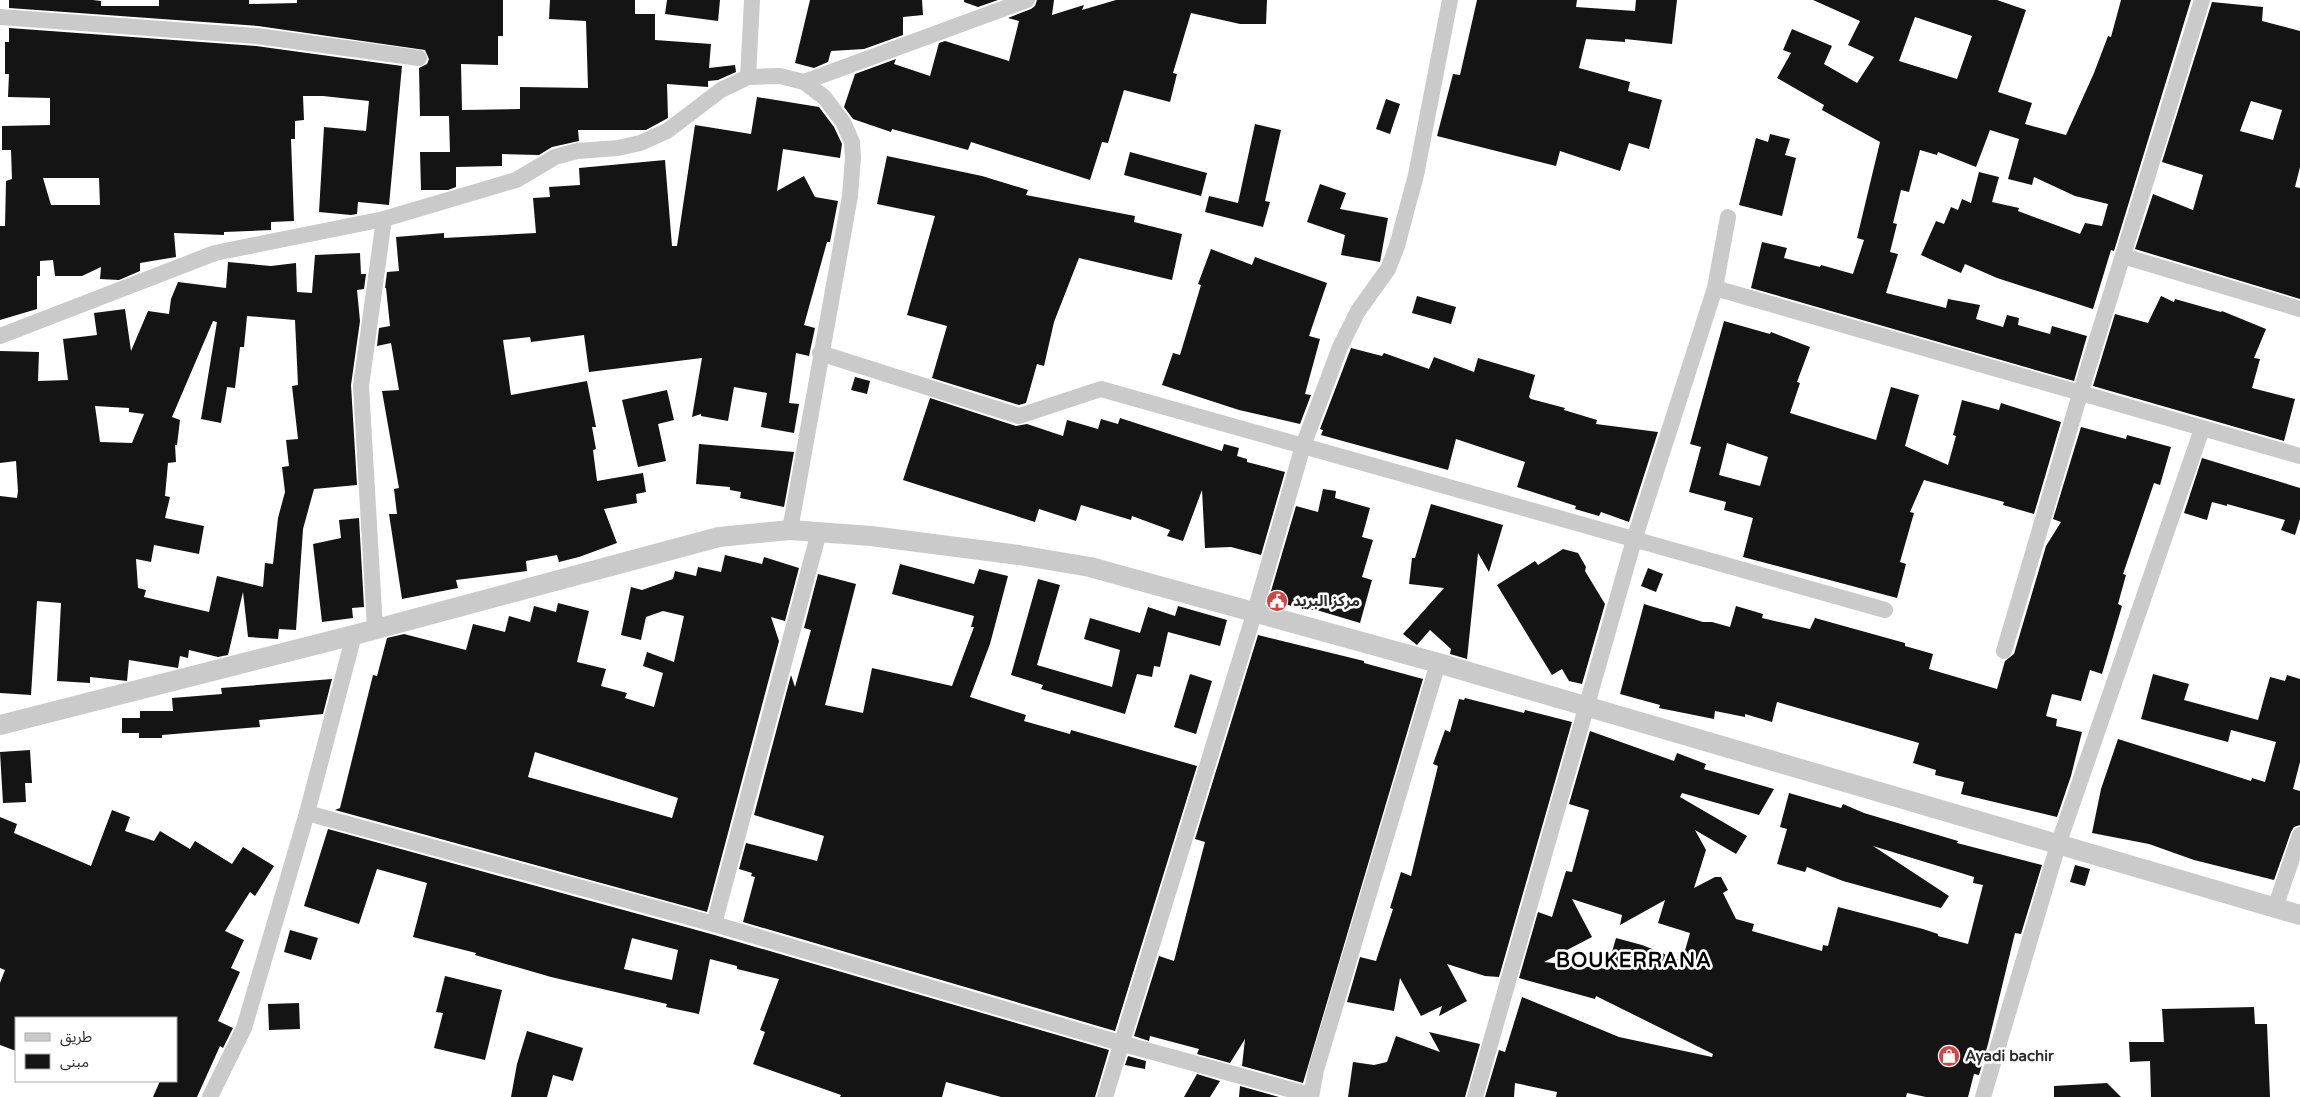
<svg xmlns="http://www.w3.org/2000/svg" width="2300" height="1097" font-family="'Varela Round','Noto Sans Arabic',sans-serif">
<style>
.building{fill:#141414;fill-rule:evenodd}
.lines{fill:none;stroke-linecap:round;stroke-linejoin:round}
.minor{stroke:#cacaca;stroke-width:16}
.tertiary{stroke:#cacaca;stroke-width:20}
.labels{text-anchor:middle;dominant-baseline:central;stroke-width:5;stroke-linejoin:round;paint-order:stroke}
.poi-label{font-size:15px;font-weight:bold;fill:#2d2d2d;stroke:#fff;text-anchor:start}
.district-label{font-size:20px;font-weight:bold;letter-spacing:1px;fill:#000;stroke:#fff}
</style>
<rect width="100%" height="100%" fill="#fff"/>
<g class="building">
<path d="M9,0h84l8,1v5h58v-6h90v4l48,-1v-3h206v36h-5v29l-37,-1 1,46 58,-1v-22l68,1 -2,-67 -37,-2 1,-19h85v14h20v26l56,4 -2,24 26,-3 1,7 -18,8 -10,1v6l-41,-3 1,34 -22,12h-68l1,11 -27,6 -13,8 -37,-1v12l-46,1v20l-8,3h-27l-1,-38h30l-1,-36h-29l-1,-48 8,-4 2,-5 -4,-9 -167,-24 -249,-18z"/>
<path d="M667,0h53l-2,21 -53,-7z"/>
<path d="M810,0h112l1,15 -20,2v18l-39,14 -33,2 -3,11 -14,6 -19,-5z"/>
<path d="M964,0h34l-20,7 -14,-5z"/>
<path d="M1037,0h17l-2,15 32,-10 -2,5 34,-10h151l-1,24h-26l-49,-11 -18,60 4,1 -7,28 -46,-12 -16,53 -6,-1 -12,38 -119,-38 -3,8 -76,-21 -1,3 -38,-13 -9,-12 11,-33 41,-15 -2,5 36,12 9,-33 6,-2 64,20 10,-40 -11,-3 23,-9 4,-3z"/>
<path d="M1477,0h100l-1,7 59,4 1,-11h41l-5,44 -47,-5v3l-39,-3 -7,29 51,14 -2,9 34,9 -13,49 -20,-6 -9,28 -60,-20 -4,15 -119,-30 16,-62 7,1z"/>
<path d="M1813,0h184l29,10 -28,82 34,11 -7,21 41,11 28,-62 14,-37 3,1 10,-37h70l-77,251 -3,-1 -18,59 -96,-31 -32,-14 -4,9 -40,-18 15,-34 8,3 7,-17 7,3 4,-11 9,4 8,-31 20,5 -7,25 27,6 -1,3 62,23 5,-11 17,3 6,-22 -33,-8 -41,-19 -2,8 -24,-6 11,-40 -29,-9 -14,37 -38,-15 -1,3 -17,-5 -11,42 -8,-2 -8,33 4,1 -7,28 8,2 -12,39 60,15 2,-9 32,6 -4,14 27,8 4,-12 12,3 -1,7 32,9 2,-8 35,10 -13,45 -323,-93 11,-46 25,6 -3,10 36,9 1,-2 32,9 11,-34 -7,-2 23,-96 -58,-32 2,-5 -47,-27 14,-25 -8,-3 9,-21 40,17 -8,18 33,19 17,-26 -26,-12 12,-24zM1915,17l57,19 -15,43 -58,-18z"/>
<path d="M2212,2l51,5 -1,14 38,10v136l-5,20 5,1v111l-165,-50 18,-55 40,16 10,-35 -41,-13zM2251,101l31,9 -9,30 -33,-9z"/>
<path d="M9,28l247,18 146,20 -13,139 -31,-3 -1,12 -6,1 -32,-3 5,-85 42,4 3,-30 -46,-5h-20l1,24 -9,1v18h-4l3,82 -23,1v8l-47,2v3l-50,-2 2,24 -36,6v8l-21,9 -19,-1 1,-12 -19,9h-27l-2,-16 -13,1v15h-3v33l-37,11v-94h5l1,-45 6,-2 -1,-29h-9v-24l48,-1v-27l-42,-1 1,-23h-4v-32h4zM43,178h56l1,27h-49z"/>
<path d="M757,97l62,10 15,20 8,17 -2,14 -57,-9 -6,42 27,-15 11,21 23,4 -8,41h-3l-23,83 11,3 -6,28 -13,-3 -7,50 10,1 -5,29 -33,-6 6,-34 -33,-6 -6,34 -27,-5v-2l-9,3 10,-59 -113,14 -5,-37 -53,7 -1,-5 -27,3 8,55 76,-14 9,46h-4l4,22 -3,1 4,31 46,-8 3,19 -10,2 1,9 -33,6 13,34 -38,14 -20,5 -2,-7 -31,6 1,10 -71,9 2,8 -56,11 -13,-85h8l-3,-25 5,-1 -17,-97 17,-1 -8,-47 -14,3 2,-18 11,-2 -4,-38h-1l2,-16 12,-1 -3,-34 48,-4v5l92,-5 -3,-35 17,-1 -1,-10 31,-2 -1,-17 86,-8 7,86h5l18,-121 56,9z"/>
<path d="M1386,99l14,5 -10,30 -14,-5z"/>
<path d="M1255,124l26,6 -16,71 5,1 -7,25 -58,-15 4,-16 29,7z"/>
<path d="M1770,134l20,5 -5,16 11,3 -14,58 -43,-11 17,-67 12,4z"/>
<path d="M1130,152l77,21 -6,23 -77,-21z"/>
<path d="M887,156l95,20 46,14 -2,5 109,21 -1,6 48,12 -10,46 -93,-22 -25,64 -10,44 -7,-2 -11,39 -7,2 -87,-27 15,-52 -40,-11 28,-99 -58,-12z"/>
<path d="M1320,184l26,9 -6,16 48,9 -8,44 -39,-7 4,-20 -38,-13z"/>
<path d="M1211,249l41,16 3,-8 72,26 -18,53 11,3 -15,55 6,1 -11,29 -61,-14 -77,-25 11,-32 7,2 21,-70 -3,-1z"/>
<path d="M360,253l1,21h5l-2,15 -7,1 3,31 -9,64 6,100 -43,4 -11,40 -7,101 -17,-1 -1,10 -30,-2 -5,-45 -15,63 -10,2 -29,-7 -1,8 -8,-2 -2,12 -49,-8 -2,21 -37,-4v6l-33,-2 4,-78 -24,-2 -6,94 -31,-2v-197l17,2 1,-7 -2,-30 -16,2v-112l39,1 -1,29 30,-1 -5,-41 34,-4 -3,-22 31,-4 6,42 17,-40 21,3 2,-15 7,-17 48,6 2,-26 43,4 25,-3 1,29 15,1 3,-38zM247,316l48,4 3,65 -6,1 6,53 -12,1 3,26 -7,1 3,25 -7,26 -5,46 -8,-1 -2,24 -46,-11 -8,36 -65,-15 2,-7 -8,-2 -2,-29 15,3 3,-17 45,9 5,-28 -39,-8 5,-21 -5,-1 3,-33 8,-1 -1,-17h2l3,-25 -8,-3 41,-96 4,1 -16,97 20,4 6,-36 8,1 5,-41h4zM95,406l34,2v4l15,2 -12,29 -32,-1z"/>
<path d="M1417,296l39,11 -5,17 -39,-11z"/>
<path d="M2161,296l13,6 1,-3 46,13 1,-1 44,18 -12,29 6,1 -8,29 43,11 -11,42 -191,-55 22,-72 33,9z"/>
<path d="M1724,321l46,13 1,-2 39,15 -13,35 3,1 -10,30 86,27 15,-53 28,8 -14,51 43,19 8,-29 -3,-1 9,-35 37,10 2,-7 60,19 -27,92 -31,-9 1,-3 -80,-22 -14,32 4,1 -14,49 6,2 -9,34 -154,-41 10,-39 -29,-8 2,-8 -37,-10 12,-45 -11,-3zM1727,443l41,14 -8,29 -41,-11z"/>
<path d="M1351,348l31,8 2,-3 45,16 5,-12 40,15 4,-14 57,17 -6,22 2,2 34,9 -1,2 33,10 -1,4 62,8 -29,90 -28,-10 -2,4 -24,-7 1,-3 -59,-19 8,-25 -69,-23 -8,31 -127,-35 2,-5 -3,-1z"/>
<path d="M855,377l15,4 -3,13 -16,-4z"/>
<path d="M667,390l7,30 -16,4 8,37 -28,6 -16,-67z"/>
<path d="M930,398l86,28 11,-2 36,12 4,-16 31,9 3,-10 17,5 2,-6 102,33 2,-7 15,4 -2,8 10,3v3l38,10 -24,83 -30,-8 -26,1 -3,-58 -19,51 -16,-5 3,-6 -38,-14 -1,4 -50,-15 -5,16 -37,-12 -4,13 -132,-42z"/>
<path d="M2081,427l45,12 1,-4 44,12 -11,38 -6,-2 -31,91 3,1 -8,29 4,2 -20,68 -12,-4 -9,31 -29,-7 -6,22 11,3 -1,7 26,6 -11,44 -14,41 -96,-23 3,-12 -29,-7 1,-5 -23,-7 6,-20 -142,-41 -5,20 -27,-8v3l-30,-6 -1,8 -55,-11 1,-3 -40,-11 24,-90 59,18h9l18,5 6,-21 27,8 -1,4 48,11 5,-11 90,25v3l28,8 -4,15 68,20 8,-28 9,-7 32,-108 15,-24 -8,-3z"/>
<path d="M699,444l95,8 -10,55 -44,-9 1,-6 -11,-2v-3l-34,-3z"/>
<path d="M2202,458l98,30v31l-5,16 -14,-5 4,-10 -58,-16v2l-15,-4 -5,18 -23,-7z"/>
<path d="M1323,489l13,2 -1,7 35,10 -8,29 11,3 -11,37 10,3 -12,43 -40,-12 -26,-4 -25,-9 27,-92 22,6z"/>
<path d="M1431,504l72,21 -14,47 -11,-19 -11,106 -17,-5 1,-5 -21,-19 -13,15 -14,-11 41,-46 -35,-4 3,-26h3z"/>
<path d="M359,518l5,89 -12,1 1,10 -31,4 -9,-78 28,-6 -2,-18z"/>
<path d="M1563,549l15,4 8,14 -1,4 20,33 -23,80 -13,-3 -7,-12 -10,6 -55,-90 38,-24 3,4z"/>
<path d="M725,555l37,9 2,-7 35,11 -14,53 -14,-4 8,24 -72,271 -372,-102 5,-2 33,-133 4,1 10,-38 17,-4 62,16 7,-26 32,8 4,-16 21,6 4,-16 22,6 2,-9 31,8 -12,51 29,7 -5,17 26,7 -2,5 29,9 9,-34 -20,-7 4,-14 27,10 10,-46 -21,-5 -17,6 -5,23 -20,-5 10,-48 11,3 31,-11 2,-8 21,5 2,-9 23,5zM535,752l143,46 -6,20 -144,-41z"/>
<path d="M900,564l74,20 5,-15 29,7 -18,68 -20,53 56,18 -2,6 46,13 1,-4 126,36 -82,265 -372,-109 12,-45 -4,-1 1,-3 -13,-4 7,-26 71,18 7,-25 -70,-21 37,-140 4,12 16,-57 -7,-2 14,-54 38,10 -31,121 38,8 9,-45 80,18 22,-59h-3l3,-11 -82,-22z"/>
<path d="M1648,568l15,6 -7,18 -15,-6z"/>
<path d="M1038,579l22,6 -23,80 75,22 8,-37 -36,-11 6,-21 50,15 8,-26 27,9 3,-10 49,14 -7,26 -52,-14 -8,35 -6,-1 -2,11 -15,-3 -12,40 -84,-25 2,-4 -32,-10z"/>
<path d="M1258,635l106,26v2l59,16 -120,404 -61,-17 3,-27 -15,24 -33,-9 2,-5 -49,-13 -1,5 -15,-5 25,-80 15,5 31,-119 -10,-3z"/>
<path d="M1190,674l22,7 -16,53 -22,-7z"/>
<path d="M2153,674l36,10 -5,16 74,20 12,-43 15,4 2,-6 13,4v83l-7,27 7,2v34l-6,2 -3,5 -17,48 -80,-20 -45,-16 -57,-11 9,-44 17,-50 133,42 1,-3 13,4 11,-40 -45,-12 -3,12 -87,-23z"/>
<path d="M332,679l-9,35 -64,6 1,7 -98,8v3h-23v-5h-17v-15h18v-7h33l-1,-13 50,-4 -1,-6z"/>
<path d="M1465,698l59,15 1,-3 47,12 -73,255 -14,-1 -38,-12 20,37 -28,15 3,-10 -21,10 -21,-38 -6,33 -47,-9 13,-45 16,4 17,-52 -3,-1 11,-36 10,4 27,-110 -5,-2 12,-34 5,2 9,-33 5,1z"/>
<path d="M1590,731l84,30 3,-8 29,11 -2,5 70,20 -15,26 -77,-22 -2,4 67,39 -11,18 -41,-24 11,20 -12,38 21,-11h6l7,13 -5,3 13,26 18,5 -2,7 70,20 1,-6 5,1 10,-39 85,22 15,5v2l30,8 15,-59 -10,-2 1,-6 -101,-31 76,50 -8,12 -98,-27 -36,-14 -2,5 -28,-8 10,-35 -7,-2 9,-34 52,15 2,-4 21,9 94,28 -1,2 85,22 -21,69 -6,-1 -27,111 -9,31 -5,-1 -6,23h-42l-19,-4 -1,4h-350l1,-5 -42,-9 -1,14h-29l14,-47 6,2 17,-55 97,40 93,20 1,-3 -117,-58 -1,3 -76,-21 19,-66 14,5 14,-46 6,1 17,-62 -20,-6zM1572,899l50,16 -2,10 45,-25 -7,23 32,10 -8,28 -40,-16 -26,-7 -9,31 -63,-7 48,-25z"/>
<path d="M30,750l2,33h-7l1,19 -23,1 -3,-51z"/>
<path d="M112,810l18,7 -5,14 29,10 6,-10 30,18 5,-8 37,23 11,-17 31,19 -19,30 -5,-4 -25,39 19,9 -13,28 9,4 -22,49 15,7 -10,20 -3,-2 -23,51h-44l7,-16h16v-63h-160v33l-16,-6v-62l5,-13 -5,-2v-151l17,7 -3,9 77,33z"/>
<path d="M328,829l383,105 398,116 -14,47h-94l-55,-15 -4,15h-102l1,-2 -88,-31 12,-32 -5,-2 19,-51 -42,-10v-3l-27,-7 -11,55 -33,-7 1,-3 -116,-27 -76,-22 1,-2 -63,-16 14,-54 -50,-14 -18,55 -55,-18zM632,938l46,12 -6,30 -48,-11z"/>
<path d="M2075,865l15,4 -5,17 -15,-4z"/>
<path d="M290,930l28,8 -7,22 -27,-8z"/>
<path d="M445,976l57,14 -17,70 -51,-12 9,-35 -7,-1z"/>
<path d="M299,1003l1,26 -31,1 -1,-26z"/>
<path d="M2254,1007l1,17h12l3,73h-119l-1,-36 -20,1 -1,-20h35l-2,-33z"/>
<path d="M527,1031l56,17 -10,33 -20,-6 -6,22h-36l6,-33z"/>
<path d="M1429,1032l51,12 -15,53h-117l5,-35 21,3 13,-3 9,-26 44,16z"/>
<path d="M1128,1056l18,5 -1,8 -20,-4z"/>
<path d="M1197,1074l23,7 -10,16h-26z"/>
<path d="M2107,1083l14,14h-67v-11z"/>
<path d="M1240,1086l39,11h-40z"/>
</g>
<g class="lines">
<g class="minor">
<path d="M0,17l257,19 162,22"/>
<path d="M748,77l4,-77"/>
<path d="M804,82l223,-82"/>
<path d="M2123,256l177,53"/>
<path d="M1715,288l585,168"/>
<path d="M0,336l215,-83 169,-34 132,-39 39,-23 22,-6 41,-3 22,-5 27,-12 54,-41 27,-13 32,-1 24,6 20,15 19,25 9,20 1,16 -3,38 -60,334"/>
<path d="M820,353l199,63 82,-27 784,221"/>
<path d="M375,629l-14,-243 23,-167"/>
<path d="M2004,651l76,-257 122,-394"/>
<path d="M307,813l407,111 406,119 190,52"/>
<path d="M2275,908l25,-73"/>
<path d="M714,924l105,-392"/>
<path d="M210,1097l34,-69 63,-215 47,-178"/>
<path d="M1105,1097l150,-486 48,-165 37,-99 18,-36 30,-42 9,-23 19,-71 34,-175"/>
<path d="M1311,1097l5,-27 122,-407"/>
<path d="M1475,1097l159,-557 81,-252 13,-71"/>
<path d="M1983,1097l75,-252 144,-416"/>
</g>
<path class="tertiary" d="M0,725l354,-90 365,-98 71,-7 81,6 148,19 71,12 348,96 862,252"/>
</g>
<defs>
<g id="civic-disc" transform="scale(1.125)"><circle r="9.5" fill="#cf4645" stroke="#fff"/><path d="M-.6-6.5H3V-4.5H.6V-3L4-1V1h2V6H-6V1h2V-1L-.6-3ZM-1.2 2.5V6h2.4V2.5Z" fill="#fff"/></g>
<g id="shop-disc" transform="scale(1.125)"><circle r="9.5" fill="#cf4645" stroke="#fff"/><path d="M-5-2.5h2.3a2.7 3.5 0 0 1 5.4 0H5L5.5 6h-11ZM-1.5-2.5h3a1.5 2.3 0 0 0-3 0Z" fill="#fff"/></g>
</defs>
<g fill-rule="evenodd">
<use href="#civic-disc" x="1277" y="601"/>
<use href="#shop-disc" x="1949" y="1056"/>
</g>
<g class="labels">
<g class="poi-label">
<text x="1293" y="601">مركز البريد</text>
<text x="1965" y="1056">Ayadi bachir</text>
</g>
<g class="district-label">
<text x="1634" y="961">BOUKERRANA</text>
</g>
</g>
<rect x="15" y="1017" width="162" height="65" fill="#ffffff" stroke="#ababab"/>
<rect x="25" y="1033" width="25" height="8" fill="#cacaca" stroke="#ababab"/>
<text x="60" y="1042" font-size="15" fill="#2d2d2d">طريق</text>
<rect x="25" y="1054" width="25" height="15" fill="#141414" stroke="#ababab"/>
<text x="60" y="1067" font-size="15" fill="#2d2d2d">مبنى</text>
</svg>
